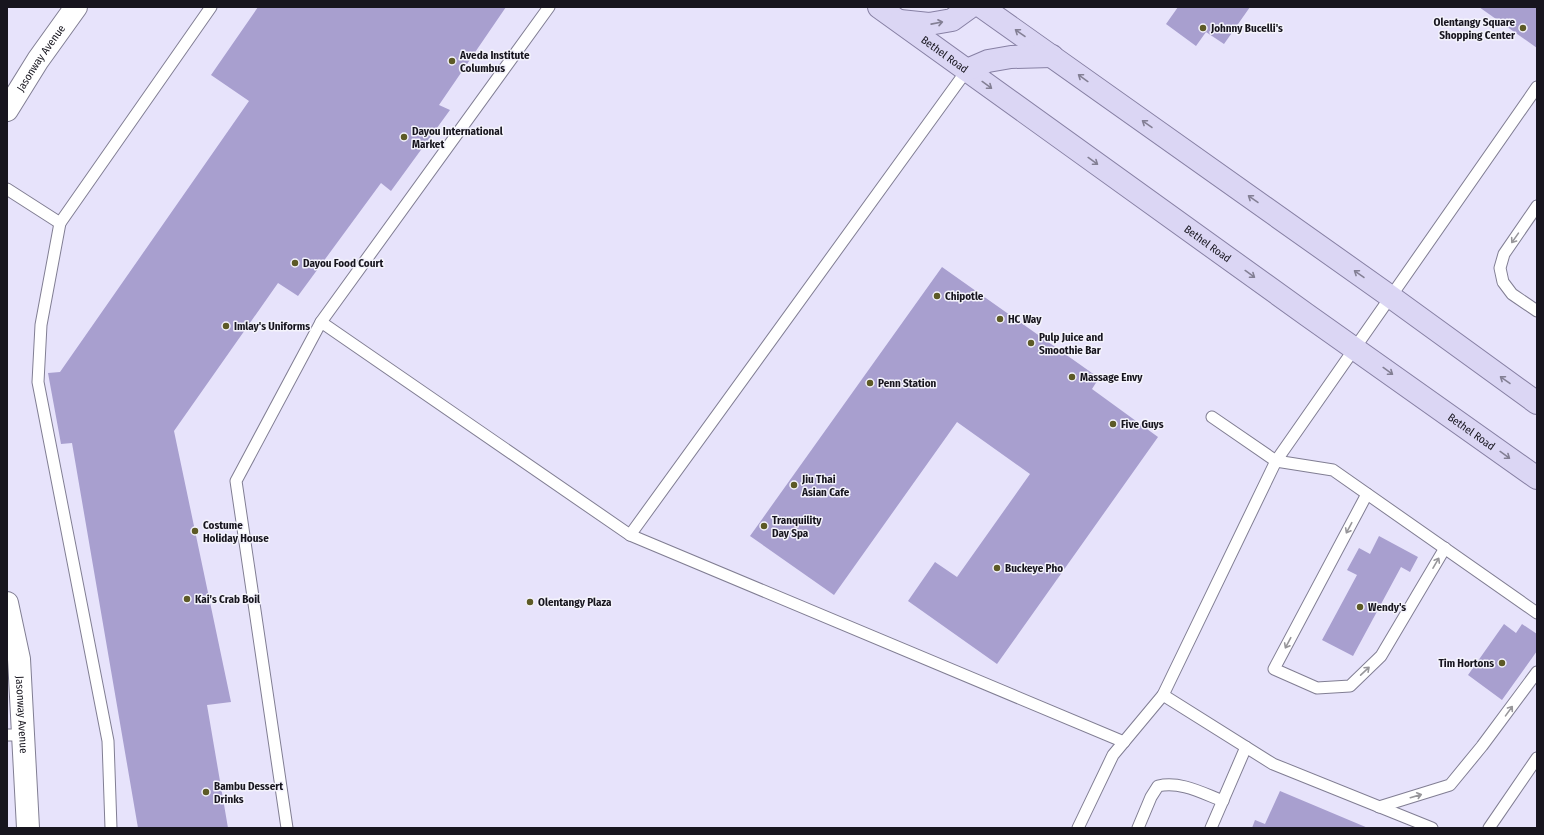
<svg xmlns="http://www.w3.org/2000/svg" width="1544" height="835" font-family="'Fira Sans Condensed',sans-serif">
<style>
.building{fill:#a89fcf}
.lines{fill:none;stroke-linecap:round;stroke-linejoin:round}
.service-casing{stroke:#817e93;stroke-width:13}
.tertiary-casing{stroke:#817e93;stroke-width:24}
.primary-casing{stroke:#8780a4;stroke-width:24}
.service{stroke:#fff;stroke-width:11}
.tertiary{stroke:#fff;stroke-width:22}
.primary{stroke:#dbd6f4;stroke-width:22}
.oneway{stroke:#837f94}
.oneway2{stroke:#97969a}
.poi-dot{fill:#5d5a26;stroke:#f4f3fc;stroke-width:1.5}
.labels{text-anchor:middle;dominant-baseline:central;stroke-width:3;stroke-linejoin:round;paint-order:stroke}
.poi-label{font-size:11px;font-weight:bold;fill:#17151e;stroke:#f4f3fc;text-anchor:start}
.street-label{font-size:11px;fill:#17151e;stroke:#f4f3fc}
</style>
<rect width="100%" height="100%" fill="#e7e3fb"/>
<g class="building">
<path d="M258,7h248l-67,98 11,5 -59,81 -10,-8 -83,113 -20,-13 -104,148 57,271 -24,3 21,123h-90l-66,-385 -11,1 -13,-71 12,-1 189,-271 -38,-26z"/>
<path d="M1178,7h72l-26,37 -18,-12 -10,14 -30,-22z"/>
<path d="M1479,7h58v41z"/>
<path d="M942,267l157,111 -7,11 66,48 -161,227 -89,-63 27,-39 22,15 73,-103 -73,-52 -123,173 -84,-59z"/>
<path d="M1379,536l39,21 -8,15 -9,-5 -48,89 -31,-16 35,-65 -10,-5 12,-22 11,6z"/>
<path d="M1504,624l12,9 6,-9 15,10v17l-35,49 -34,-25z"/>
<path d="M1280,791l88,37h-116l3,-8 10,4z"/>
</g>
<g class="lines">
<g class="service-casing">
<g id="service">
<path d="M7,189l53,34 151,-216"/>
<path d="M1537,206l-33,48 -4,14 3,14 9,12 25,17"/>
<path d="M60,223l-19,102 -3,57 70,359 3,87"/>
<path d="M321,322l228,-315"/>
<path d="M1212,417l64,44 57,9 204,143"/>
<path d="M1367,494l-93,175 43,19 33,-2 31,-30 64,-108"/>
<path d="M630,535l337,-465"/>
<path d="M1163,695l110,69 159,64"/>
<path d="M7,735h16"/>
<path d="M1379,807l71,-22 32,-39 55,-74"/>
<path d="M287,828l-51,-347 85,-159 309,213 494,207"/>
<path d="M1078,828l35,-73 50,-60 113,-234 261,-374"/>
<path d="M1138,828l13,-31 7,-11c23,-5 44,7 65,15"/>
<path d="M1211,828l35,-81"/>
<path d="M1489,828l48,-70"/>
</g>
</g>
<g class="tertiary-casing">
<g id="tertiary">
<path id="s1" d="M7,110l31,-50 38,-53"/>
<path id="s2" d="M7,603l12,56 9,169"/>
</g>
</g>
<g class="primary-casing">
<g id="primary">
<path id="s3" d="M879,7l428,308 230,163"/>
<path d="M982,7l409,290 146,106"/>
<path d="M900,21l29,3 23,-4 18,-13"/>
<path d="M967,70l21,-9 23,-4 41,-1"/>
</g>
</g>
<use href="#service" class="service"/>
<use href="#tertiary" class="tertiary"/>
<use href="#primary" class="primary"/>
</g>
<defs><path id="oneway-shaft" d="M-6 0H5M1.5-3L5.5 0L1.5 3" fill="none" stroke-width="1.6" stroke-linecap="round" stroke-linejoin="round"/></defs>
<g class="oneway">
<use href="#oneway-shaft" transform="translate(937 23) rotate(-11)"/>
<use href="#oneway-shaft" transform="translate(1020 33) rotate(-145)"/>
<use href="#oneway-shaft" transform="translate(1083 78) rotate(-144)"/>
<use href="#oneway-shaft" transform="translate(987 85) rotate(36)"/>
<use href="#oneway-shaft" transform="translate(1147 124) rotate(-145)"/>
<use href="#oneway-shaft" transform="translate(1093 161) rotate(36)"/>
<use href="#oneway-shaft" transform="translate(1253 199) rotate(-145)"/>
<use href="#oneway-shaft" transform="translate(1250 274) rotate(36)"/>
<use href="#oneway-shaft" transform="translate(1359 274) rotate(-145)"/>
<use href="#oneway-shaft" transform="translate(1388 371) rotate(36)"/>
<use href="#oneway-shaft" transform="translate(1505 380) rotate(-145)"/>
<use href="#oneway-shaft" transform="translate(1505 455) rotate(36)"/>
</g>
<g class="oneway2">
<use href="#oneway-shaft" transform="translate(1515 238) rotate(125)"/>
<use href="#oneway-shaft" transform="translate(1349 528) rotate(118)"/>
<use href="#oneway-shaft" transform="translate(1436 563) rotate(-60)"/>
<use href="#oneway-shaft" transform="translate(1288 643) rotate(118)"/>
<use href="#oneway-shaft" transform="translate(1365 671) rotate(-43)"/>
<use href="#oneway-shaft" transform="translate(1509 711) rotate(-54)"/>
<use href="#oneway-shaft" transform="translate(1416 796) rotate(-16)"/>
</g>
<g class="poi-dot">
<circle cx="1203" cy="28" r="4"/>
<circle cx="1523" cy="28" r="4"/>
<circle cx="452" cy="61" r="4"/>
<circle cx="404" cy="137" r="4"/>
<circle cx="295" cy="263" r="4"/>
<circle cx="937" cy="296" r="4"/>
<circle cx="1000" cy="319" r="4"/>
<circle cx="226" cy="326" r="4"/>
<circle cx="1031" cy="343" r="4"/>
<circle cx="1072" cy="377" r="4"/>
<circle cx="870" cy="383" r="4"/>
<circle cx="1113" cy="424" r="4"/>
<circle cx="794" cy="485" r="4"/>
<circle cx="764" cy="526" r="4"/>
<circle cx="195" cy="531" r="4"/>
<circle cx="997" cy="568" r="4"/>
<circle cx="187" cy="599" r="4"/>
<circle cx="530" cy="602" r="4"/>
<circle cx="1360" cy="607" r="4"/>
<circle cx="1502" cy="663" r="4"/>
<circle cx="206" cy="792" r="4"/>
</g>
<g class="labels">
<g class="poi-label">
<text x="1515" y="22" text-anchor="end">Olentangy Square<tspan x="1515" dy="13">Shopping Center</tspan></text>
<text x="1211" y="28">Johnny Bucelli's</text>
<text x="460" y="55">Aveda Institute<tspan x="460" dy="13">Columbus</tspan></text>
<text x="412" y="131">Dayou International<tspan x="412" dy="13">Market</tspan></text>
<text x="303" y="263">Dayou Food Court</text>
<text x="945" y="296">Chipotle</text>
<text x="1008" y="319">HC Way</text>
<text x="234" y="326">Imlay's Uniforms</text>
<text x="1039" y="337">Pulp Juice and<tspan x="1039" dy="13">Smoothie Bar</tspan></text>
<text x="1080" y="377">Massage Envy</text>
<text x="878" y="383">Penn Station</text>
<text x="1121" y="424">Five Guys</text>
<text x="802" y="479">Jiu Thai<tspan x="802" dy="13">Asian Cafe</tspan></text>
<text x="772" y="520">Tranquility<tspan x="772" dy="13">Day Spa</tspan></text>
<text x="203" y="525">Costume<tspan x="203" dy="13">Holiday House</tspan></text>
<text x="1005" y="568">Buckeye Pho</text>
<text x="195" y="599">Kai’s Crab Boil</text>
<text x="538" y="602">Olentangy Plaza</text>
<text x="1368" y="607">Wendy's</text>
<text x="1494" y="663" text-anchor="end">Tim Hortons</text>
<text x="214" y="786">Bambu Dessert<tspan x="214" dy="13">Drinks</tspan></text>
</g>
<g class="street-label">
<text stroke="none"><textPath href="#s3" startOffset="81">Bethel Road</textPath></text>
<text stroke="none"><textPath href="#s1" startOffset="62">Jasonway Avenue</textPath></text>
<text stroke="none"><textPath href="#s3" startOffset="405">Bethel Road</textPath></text>
<text stroke="none"><textPath href="#s3" startOffset="729">Bethel Road</textPath></text>
<text stroke="none"><textPath href="#s2" startOffset="113">Jasonway Avenue</textPath></text>
</g>
</g>
<rect width="1544" height="835" fill="none" stroke="#17151e" stroke-width="16"/>
</svg>
